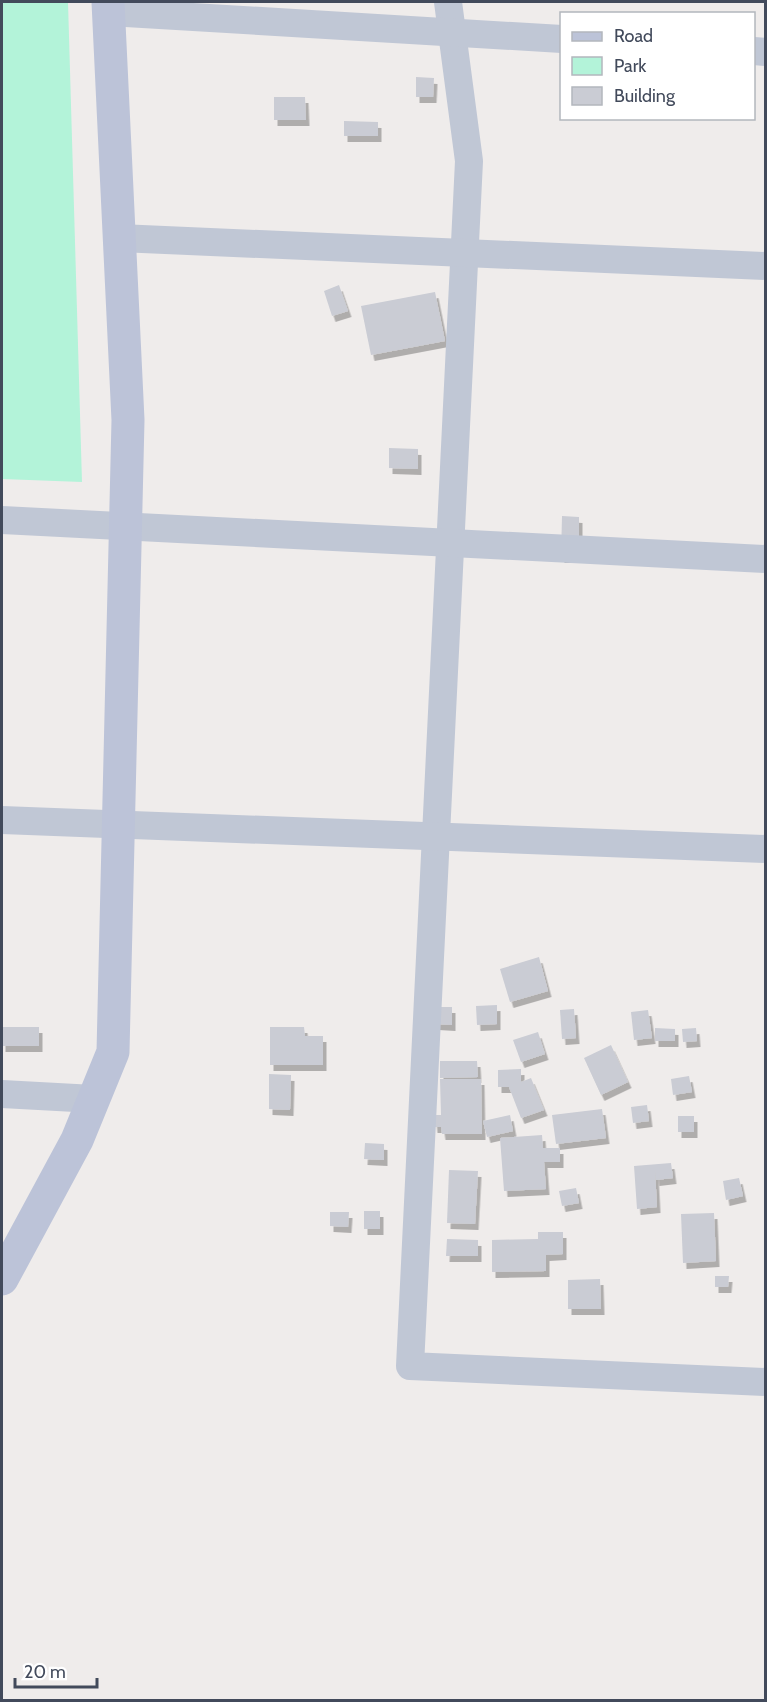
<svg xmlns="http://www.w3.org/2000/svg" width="767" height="1702" font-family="Cabin,sans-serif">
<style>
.green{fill:#b3f3d9}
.building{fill:#caccd4;filter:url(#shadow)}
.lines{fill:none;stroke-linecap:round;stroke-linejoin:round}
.minor{stroke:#c0c7d5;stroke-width:28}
.secondary{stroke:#bcc3d8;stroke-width:33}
</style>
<defs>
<filter id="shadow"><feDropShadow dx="3.5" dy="6" stdDeviation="0" flood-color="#0004"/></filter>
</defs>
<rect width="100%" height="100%" fill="#efeceb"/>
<path class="green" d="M2,2h66l14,480 -80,-3z"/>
<g class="building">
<path d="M416,77l18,1 -1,19h-17z"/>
<path d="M274,97h31l1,23h-32z"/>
<path d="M344,121l34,1v14h-34z"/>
<path d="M339,285l9,26 -16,5 -8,-25z"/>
<path d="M435,292l10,49 -74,14 -10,-49z"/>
<path d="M389,448l29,1v20l-29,-1z"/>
<path d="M562,516l17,1v40h-18z"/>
<path d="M539,957l9,34 -38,11 -10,-33z"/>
<path d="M497,1005v19l-20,1 -1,-19z"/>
<path d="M435,1007h17v18l-17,-1z"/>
<path d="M574,1009l2,29 -14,1 -2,-29z"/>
<path d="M648,1010l4,28 -18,2 -3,-28z"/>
<rect x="2" y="1027" width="37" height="19"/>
<path d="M270,1027h34l1,9h18v29h-53z"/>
<path d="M655,1028l20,1v12h-20z"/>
<path d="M696,1028l1,13 -14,1 -1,-13z"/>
<path d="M538,1032l7,22 -24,8 -8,-22z"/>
<path d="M611,1045l17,37 -27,13 -17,-37z"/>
<path d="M440,1061h37l1,16 -38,1z"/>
<path d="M521,1069v13l10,-4 13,32 -23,8 -12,-31h-11v-17z"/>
<path d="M269,1074l22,1 -1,35 -21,-1z"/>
<path d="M689,1076l3,16 -19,3 -2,-16z"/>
<path d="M440,1079h41l1,55h-40l-1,-7h-7l-1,-12h8z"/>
<path d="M647,1105l2,16 -16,2 -2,-16z"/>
<path d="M602,1109l4,29 -50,6 -4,-29z"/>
<path d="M510,1115l3,16 -26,6 -4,-16z"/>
<rect x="678" y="1116" width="16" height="16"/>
<path d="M542,1135l1,13h17v14h-16l2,27 -42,2 -4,-53z"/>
<path d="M365,1143l19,1v16l-20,-1z"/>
<path d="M671,1163l2,15 -17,2 -1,-10 2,37 -20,2 -3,-43z"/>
<path d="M449,1170l29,1 -3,53 -28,-1z"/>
<path d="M739,1178l4,18 -17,4 -3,-19z"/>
<path d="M576,1188l3,15 -17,3 -3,-15z"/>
<rect x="364" y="1211" width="16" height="18"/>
<path d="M330,1212h19l-1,15 -18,-1z"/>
<path d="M714,1213l2,48 -33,2 -2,-49z"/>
<path d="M538,1232h25v22l-17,1v16l-54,1v-32l46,-1z"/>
<path d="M447,1239l31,1v16h-32z"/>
<path d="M715,1276h14l-1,11h-13z"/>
<path d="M600,1279l1,30h-33v-29z"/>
</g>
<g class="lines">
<g class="minor">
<path d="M448,2l21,159 -59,1205 356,16"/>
<path d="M109,12l453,27"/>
<path d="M754,51l12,1"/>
<path d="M119,238l647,28"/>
<path d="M2,520l764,39"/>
<path d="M2,820l764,29"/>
<path d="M2,1094l92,5"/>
</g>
<path class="secondary" d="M2,1279l75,-139 36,-88 15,-632 -20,-418"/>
</g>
<rect width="767" height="1702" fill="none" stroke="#424a5b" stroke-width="6"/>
<rect x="560" y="12" width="195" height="108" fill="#ffffff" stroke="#b3b7bd" stroke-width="1.5"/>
<rect x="572" y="32" width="30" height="9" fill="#bcc3d8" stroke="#b3b7bd" stroke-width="1.5"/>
<text x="614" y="42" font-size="18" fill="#424a5b">Road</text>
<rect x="572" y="57" width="30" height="18" fill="#b3f3d9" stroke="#b3b7bd" stroke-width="1.5"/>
<text x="614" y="72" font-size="18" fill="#424a5b">Park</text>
<rect x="572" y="87" width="30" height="18" fill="#caccd4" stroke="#b3b7bd" stroke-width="1.5"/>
<text x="614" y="102" font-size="18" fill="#424a5b">Building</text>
<path d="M15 1678v9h82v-9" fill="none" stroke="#424a5b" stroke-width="3"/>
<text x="24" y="1678" font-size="18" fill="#424a5b" stroke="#ffffff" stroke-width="4.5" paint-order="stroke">20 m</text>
</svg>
